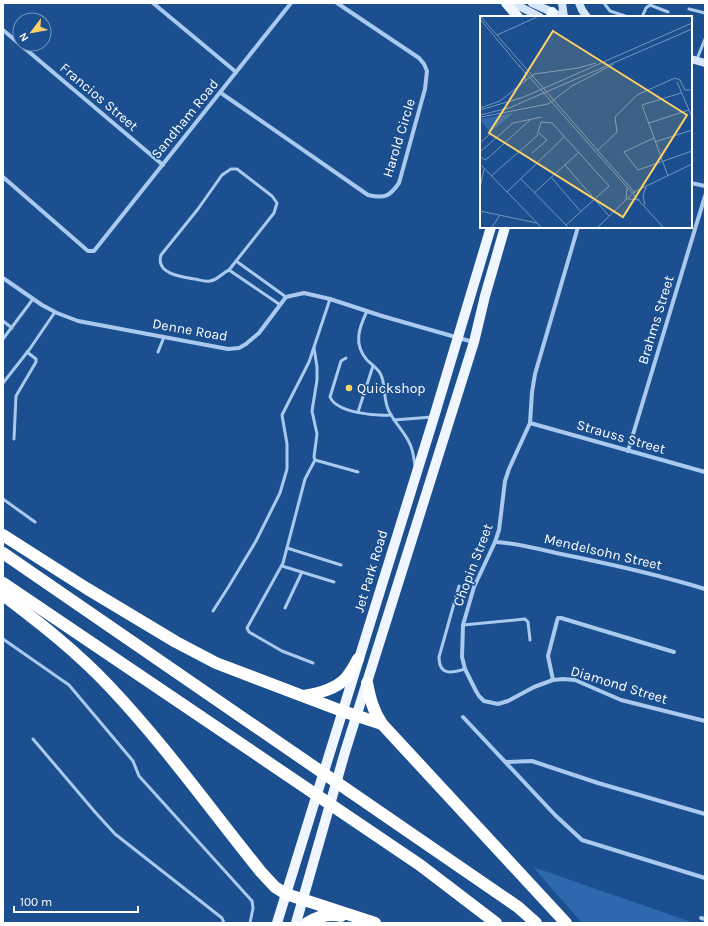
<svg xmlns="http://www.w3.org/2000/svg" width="708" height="926" font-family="Karla,sans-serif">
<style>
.green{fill:#2e69ad}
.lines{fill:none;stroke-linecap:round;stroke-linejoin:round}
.lane{stroke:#a9c9ee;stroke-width:3}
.street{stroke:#a9c9ee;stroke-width:4}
.secondary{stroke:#d6e6fa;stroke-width:8}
.primary{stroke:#f0f6ff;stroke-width:10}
.highway{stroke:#fff;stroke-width:12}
.poi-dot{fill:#ffd166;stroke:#1b4f8f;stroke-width:1.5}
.labels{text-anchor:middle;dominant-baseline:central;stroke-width:3;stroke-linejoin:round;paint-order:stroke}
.street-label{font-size:14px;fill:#fff;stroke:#1b4f8f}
.poi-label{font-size:14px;fill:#fff;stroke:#1b4f8f;text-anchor:start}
.inset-road{fill:none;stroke:#7695bc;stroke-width:1}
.view{fill:#ffd166;fill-opacity:0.15;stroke:#ffd166;stroke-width:2}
.inset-edge{fill:none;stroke:#fff;stroke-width:2}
</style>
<rect width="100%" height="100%" fill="#1b4f8f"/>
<path class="green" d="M533,867l161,56h-112z"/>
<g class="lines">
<g class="lane">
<path d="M604,3l6,8 18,6"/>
<path d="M689,9l16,4"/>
<path d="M642,17l4,-9 4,-3 18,7"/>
<path d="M697,59l8,-20"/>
<path d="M231,169h6l35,27 5,7 -3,10 -45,57c-7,3 -11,10 -19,11 -5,1 -10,-1 -15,-2 -13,-2 -40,-5 -34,-24l37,-46 24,-34z"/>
<path d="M236,261l50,36"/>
<path d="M229,270l50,34"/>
<path d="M367,311c-8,17 -14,33 0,49 4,4 10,8 13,13 6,10 3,24 8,36 5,12 15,21 21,33 4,7 5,16 6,24"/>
<path d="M3,321l9,7"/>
<path d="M3,339l30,-40"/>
<path d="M314,348l3,19v13l-5,31 5,23 -3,23 1,3 43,12"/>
<path d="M158,352l6,-15"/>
<path d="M346,358l-5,3 -11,36c7,16 45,19 61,18"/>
<path d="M3,383l26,-33 26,-38"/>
<path d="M358,412l15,-46"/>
<path d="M394,420l38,-3"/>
<path d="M14,439l2,-43 20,-34v-3l-9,-7"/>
<path d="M3,499l32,23"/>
<path d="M287,548l54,17"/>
<path d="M282,566l52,16"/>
<path d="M459,586l-20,71c0,19 13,16 26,12"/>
<path d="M285,608l17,-36"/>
<path d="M213,611l16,-25 27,-45 24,-48 7,-24v-25l-5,-29 27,-53 21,-63"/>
<path d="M463,625l62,-6 3,3 2,18"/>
<path d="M3,639l66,46 64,76 6,15 113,125 1,7 -3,15"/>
<path d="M313,663l-31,-12 -33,-19 -2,-4 36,-65 22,-84 10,-19"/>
<path d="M33,739l62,73 20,22 107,84 2,5"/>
</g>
<g class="street">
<path d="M153,3l83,69"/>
<path d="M3,30l160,135"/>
<path d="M221,93l147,102c17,4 22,1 31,-12l26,-94 2,-18 -3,-7 -5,-6 -82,-55"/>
<path d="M3,177l85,74h6l197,-248"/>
<path d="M691,183l14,3"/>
<path d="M578,227l-43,147 -3,18 -2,31 -21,46 -4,12 -6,49 -4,12 -21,45 -11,38 -1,32 3,12 11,22 3,5 5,5 14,3 10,-3 26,-14 19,-7 10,-1 12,1 46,20 84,21"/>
<path d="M3,278l39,27 15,8 21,8 150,28 11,-1 7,-4 7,-6 6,-5 27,-36 18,-4 26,6 52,17 91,26"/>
<path d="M530,423l175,49"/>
<path d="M628,451l77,-255"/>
<path d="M495,542c21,1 40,6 61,11 50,10 100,21 149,36"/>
<path d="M553,680l-5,-24 9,-35 1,-3h3l113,34"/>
<path d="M463,717l92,98 27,25 123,38"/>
<path d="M506,762l26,-1 66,22 107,31"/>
<path d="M701,918l4,1"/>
</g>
<g class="secondary">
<path d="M513,3l27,14"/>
<path d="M532,3l31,14"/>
<path d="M562,3l2,14"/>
<path d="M579,3l3,7 5,7"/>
<path d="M691,59l14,4"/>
</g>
<g class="primary">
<path d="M506,3l12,14"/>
<path d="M551,17l1,-5"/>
<path d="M277,923l157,-506 57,-190"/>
<path d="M296,923l49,-171 129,-410 11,-46 20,-69"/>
</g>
<g class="highway">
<path d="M3,535l83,53 90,54 40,21 126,48 40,13 184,199"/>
<path d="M3,553l515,354 18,16"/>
<path d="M3,583l417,282 76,58"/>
<path d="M3,595c37,28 74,57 106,91 55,58 102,124 152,186l14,15 11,7 89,29"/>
<path d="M367,683c3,15 6,28 15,41"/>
<path d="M304,696c15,-3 32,-7 42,-18 5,-6 9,-13 12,-19"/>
<path d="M307,923c11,-7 21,-10 34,-7"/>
</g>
</g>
<circle class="poi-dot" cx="349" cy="388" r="4"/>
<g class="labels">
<g class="street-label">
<text transform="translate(99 97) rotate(40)">Francios Street</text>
<text transform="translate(185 119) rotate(-51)">Sandham Road</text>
<text transform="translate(399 138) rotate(-73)">Harold Circle</text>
<text transform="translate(656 320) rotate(-73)">Brahms Street</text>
<text transform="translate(190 330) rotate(10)">Denne Road</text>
<text transform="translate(621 437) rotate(16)">Strauss Street</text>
<text transform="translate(603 552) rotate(13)">Mendelsohn Street</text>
<text transform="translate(473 565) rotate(-69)">Chopin Street</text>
<text transform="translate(371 571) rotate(-73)">Jet Park Road</text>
<text transform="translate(619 685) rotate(17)">Diamond Street</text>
</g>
<g class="poi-label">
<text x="357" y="388">Quickshop</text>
</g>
</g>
<g transform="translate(480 16)">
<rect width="212" height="212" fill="#1b4f8f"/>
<path d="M34,97l-24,19 -10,-12v-1z" fill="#2e69ad"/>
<path class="inset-road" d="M1,1l154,176M0,3l40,48M17,19l40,-18M39,49l7,9 -1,7M45,56l109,123M197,66l15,35M0,92l20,-7 34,-27 44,-6 18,-5M0,94l44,-13 168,-74M0,99l29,-7 183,-79M1,101l67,-13 24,-18 42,-22M169,107l40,-13M174,122l-30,14 14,18 54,-19M175,126l37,-12M0,127l11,-10M117,135l20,-19 -2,-15 22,-22 38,-17 5,2 5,10h7M0,136l33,-29 29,-6M52,137l15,-13 -8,-7M0,140l4,4 4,-2 43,-39M0,148l61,63M85,149l44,51M11,160l46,-40 4,-14 11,1 57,63 -43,39M188,160l-26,-71 39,-12M71,161l30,35M41,163l47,48M0,172l4,-19M27,176l57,-55M54,177l44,-40M154,179l29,32M148,183l12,1M146,184l1,-12M165,189l-2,-9 3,-9M0,195l57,12M12,211l8,-12M118,211l36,-35 58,-28"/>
<path class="view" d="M73,15l134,84 -64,102 -134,-84z"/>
<rect width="212" height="212" class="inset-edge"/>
</g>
<rect width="708" height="926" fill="none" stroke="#ffffff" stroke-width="8"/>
<g transform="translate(32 32) rotate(238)"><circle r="19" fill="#1b4f8f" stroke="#7695bc"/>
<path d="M0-3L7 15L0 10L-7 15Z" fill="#ffd166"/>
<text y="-6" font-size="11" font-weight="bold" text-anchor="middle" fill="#ffffff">N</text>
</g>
<path d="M14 906v6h124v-6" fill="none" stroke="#ffffff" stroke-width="2"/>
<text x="20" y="906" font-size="12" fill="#ffffff" stroke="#1b4f8f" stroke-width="3" paint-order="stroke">100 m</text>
</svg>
